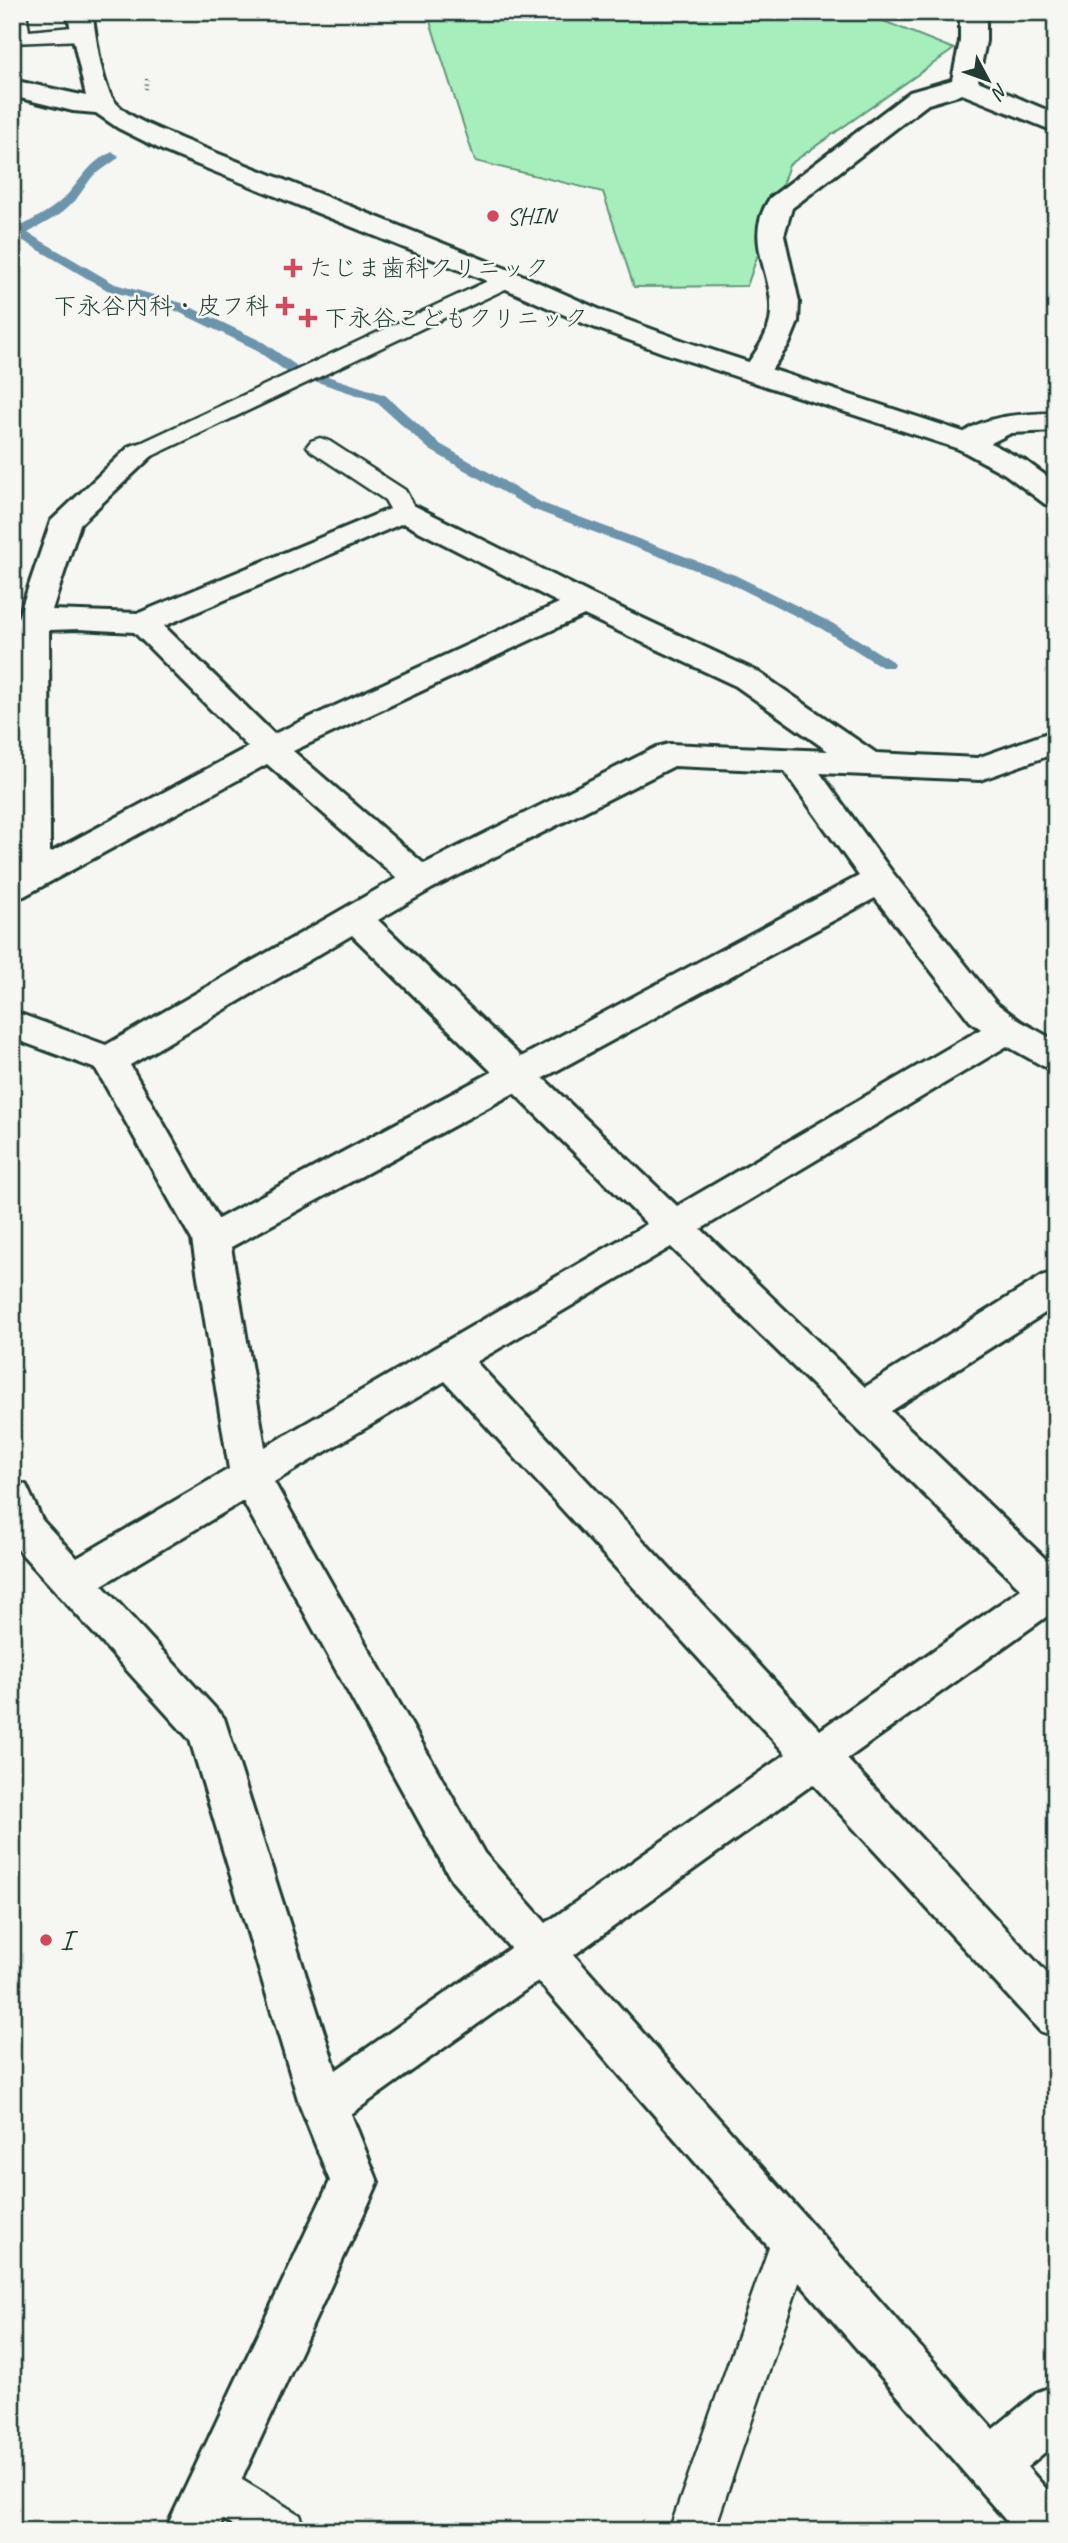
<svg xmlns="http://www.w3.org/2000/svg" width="1068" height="2543" font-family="Caveat,'Klee One',sans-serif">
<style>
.green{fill:#a6eebb;stroke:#629678;stroke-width:2}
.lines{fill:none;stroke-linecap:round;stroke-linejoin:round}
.stream{fill:#6c95ab;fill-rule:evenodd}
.service-casing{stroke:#1f3d34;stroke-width:5}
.minor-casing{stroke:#1f3d34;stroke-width:6}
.tertiary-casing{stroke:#1f3d34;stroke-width:6}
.path{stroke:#1f3d34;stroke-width:3.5;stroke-dasharray:1 3.5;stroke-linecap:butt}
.service{fill:#f6f6f2;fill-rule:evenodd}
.minor{fill:#f6f6f2;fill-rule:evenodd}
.tertiary{fill:#f6f6f2;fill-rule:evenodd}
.poi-dot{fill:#d1495b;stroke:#f6f6f2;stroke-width:2.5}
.labels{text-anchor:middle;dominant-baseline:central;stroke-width:5;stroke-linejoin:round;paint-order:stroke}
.far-poi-label{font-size:24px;fill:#1f3d34;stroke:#f6f6f2;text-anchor:start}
.poi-label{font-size:30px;fill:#1f3d34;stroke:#f6f6f2;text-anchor:start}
</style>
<rect width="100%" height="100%" fill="#f6f6f2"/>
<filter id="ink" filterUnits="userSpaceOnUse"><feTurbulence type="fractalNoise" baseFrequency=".0143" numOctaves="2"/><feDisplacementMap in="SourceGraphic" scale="14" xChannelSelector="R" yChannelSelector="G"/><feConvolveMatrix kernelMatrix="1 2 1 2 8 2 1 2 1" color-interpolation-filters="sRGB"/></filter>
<g filter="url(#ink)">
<path class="green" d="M427,12h434l93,37 -165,116 -42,121 -113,1 -31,-95 -128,-31z"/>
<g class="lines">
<path class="stream" d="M113,152l6,4 -2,3 -25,18 -17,24 -16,14 -31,18 87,51 67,19 81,39 34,24 88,29 55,49 102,59 193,72 97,48 60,38 2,3 -2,3h-10l-60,-38 -97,-48 -193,-72 -102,-59 -55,-49 -88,-29 -34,-24 -81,-39 -65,-19 -92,-54v-6c17,-10 36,-19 50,-33 16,-16 25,-37 48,-45z"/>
<g class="service-casing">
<g id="service">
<path d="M12,12h14l3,19 54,-5 8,2 3,5 -3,5 -8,2 -71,3z"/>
<path d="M507,272l9,2 3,5 -3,5 -366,173 -9,3 -9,-3 -4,-5 4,-5z"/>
<path d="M320,438l9,3 76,49 12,22 -4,6 -9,2 -9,-2 -10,-18 -74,-49 -4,-5 4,-5z"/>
<path d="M793,2219l15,6 6,14 -100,292h-45l103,-292 6,-14z"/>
<path d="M213,2466l16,6 71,43 6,16h-64l-45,-27 -6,-16 6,-16z"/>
</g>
</g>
<g class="minor-casing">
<g id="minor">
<path d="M960,12h26v29l-8,40 78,33v18l-94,-38 -34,10 -136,104 -8,27 15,67 -1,20 -9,22 -24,35 -10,3 -10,-3 -4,-6c11,-16 25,-33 29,-52 8,-45 -30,-78 0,-123l140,-106 42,-12 8,-39z"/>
<path d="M1056,413v18l-45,2 -32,16 -10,3 -10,-3 -5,-6c20,-29 70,-29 102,-30z"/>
<path d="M141,443l11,3 4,6 -76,72 -28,86 87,3 265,-110 11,3 180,90 163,76 118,81 101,5 79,-28v23l-76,27 -160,-7 72,99 104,131 24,18 36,20v29l-13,-4 -36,-20 -306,183 164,158 177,-111 14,-4v34l-165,105 165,158v44l-3,-1 -206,147 209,224v54l-16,-6 -227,-247 -239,171 419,474 45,-37 18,-7v58l-29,24 29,33v31h-41l-477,-550 -187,133 27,68 -7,16 -153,333h-53l165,-350 -30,-75 -110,-366 -178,-197v-63l14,5 16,35 35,38 152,-89 -37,-229 -96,-171 -84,-31v-27l94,34 291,-167 -130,-114 -243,132 -12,4v-27l4,-2 1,-250 34,-100 79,-75zM403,523l156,80 -285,131 -110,-108zM584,615l152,71 92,65 -159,-7 -12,3 -233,117 -131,-113zM79,629l55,3 114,115 -198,106 -1,-223zM674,766l110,5 75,105 -338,181 -143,-137 55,-32zM875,898l95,123 11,8 -304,177 -134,-128zM352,935l140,137 -274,147 -88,-154zM514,1093l133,131 -382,223 -34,-200zM671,1247l350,342 -201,141 -344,-368zM445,1381l341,373 -240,169 -62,-70 -210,-371zM243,1501l209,380 58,67 -174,122 -112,-352 -122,-133z"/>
</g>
</g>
<g class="tertiary-casing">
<path id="tertiary" d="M67,12h25c4,23 9,75 24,91 16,18 47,27 68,37l333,133 88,39 79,29 295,96 48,25 29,21v24l-11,-3 -40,-30 -46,-25 -295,-96 -79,-29 -88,-39 -331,-133 -48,-24 -22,-15 -23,-2 -61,-15v-16l74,16z"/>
</g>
<path class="path" d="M146,89l1,-13"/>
<use href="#service" class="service"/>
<use href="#minor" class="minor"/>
<use href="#tertiary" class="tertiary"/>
</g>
</g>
<g class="poi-dot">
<circle cx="493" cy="216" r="7"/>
<path d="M289.5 257.5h7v7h7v7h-7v7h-7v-7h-7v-7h7z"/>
<path d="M281.5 295.5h7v7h7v7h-7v7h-7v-7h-7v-7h7z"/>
<path d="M304.5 307.5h7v7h7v7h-7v7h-7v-7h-7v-7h7z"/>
<circle cx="46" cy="1940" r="7"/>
</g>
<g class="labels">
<g class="far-poi-label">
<text x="507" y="216">SHIN</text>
<text x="309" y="268">たじま歯科クリニック</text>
<text x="269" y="306" text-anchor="end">下永谷内科・皮フ科</text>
<text x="324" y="318">下永谷こどもクリニック</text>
</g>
<g class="poi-label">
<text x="60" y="1940">I</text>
</g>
</g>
<rect width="1068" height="2543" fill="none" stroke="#f6f6f2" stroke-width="42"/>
<rect x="21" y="21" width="1026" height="2501" fill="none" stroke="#1f3d34" stroke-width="2.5" filter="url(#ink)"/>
<g transform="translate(988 80) rotate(131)" stroke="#f6f6f2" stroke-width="5" paint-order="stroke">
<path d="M0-5L12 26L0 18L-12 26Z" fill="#1f3d34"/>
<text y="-10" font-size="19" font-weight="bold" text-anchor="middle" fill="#1f3d34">N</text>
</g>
</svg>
